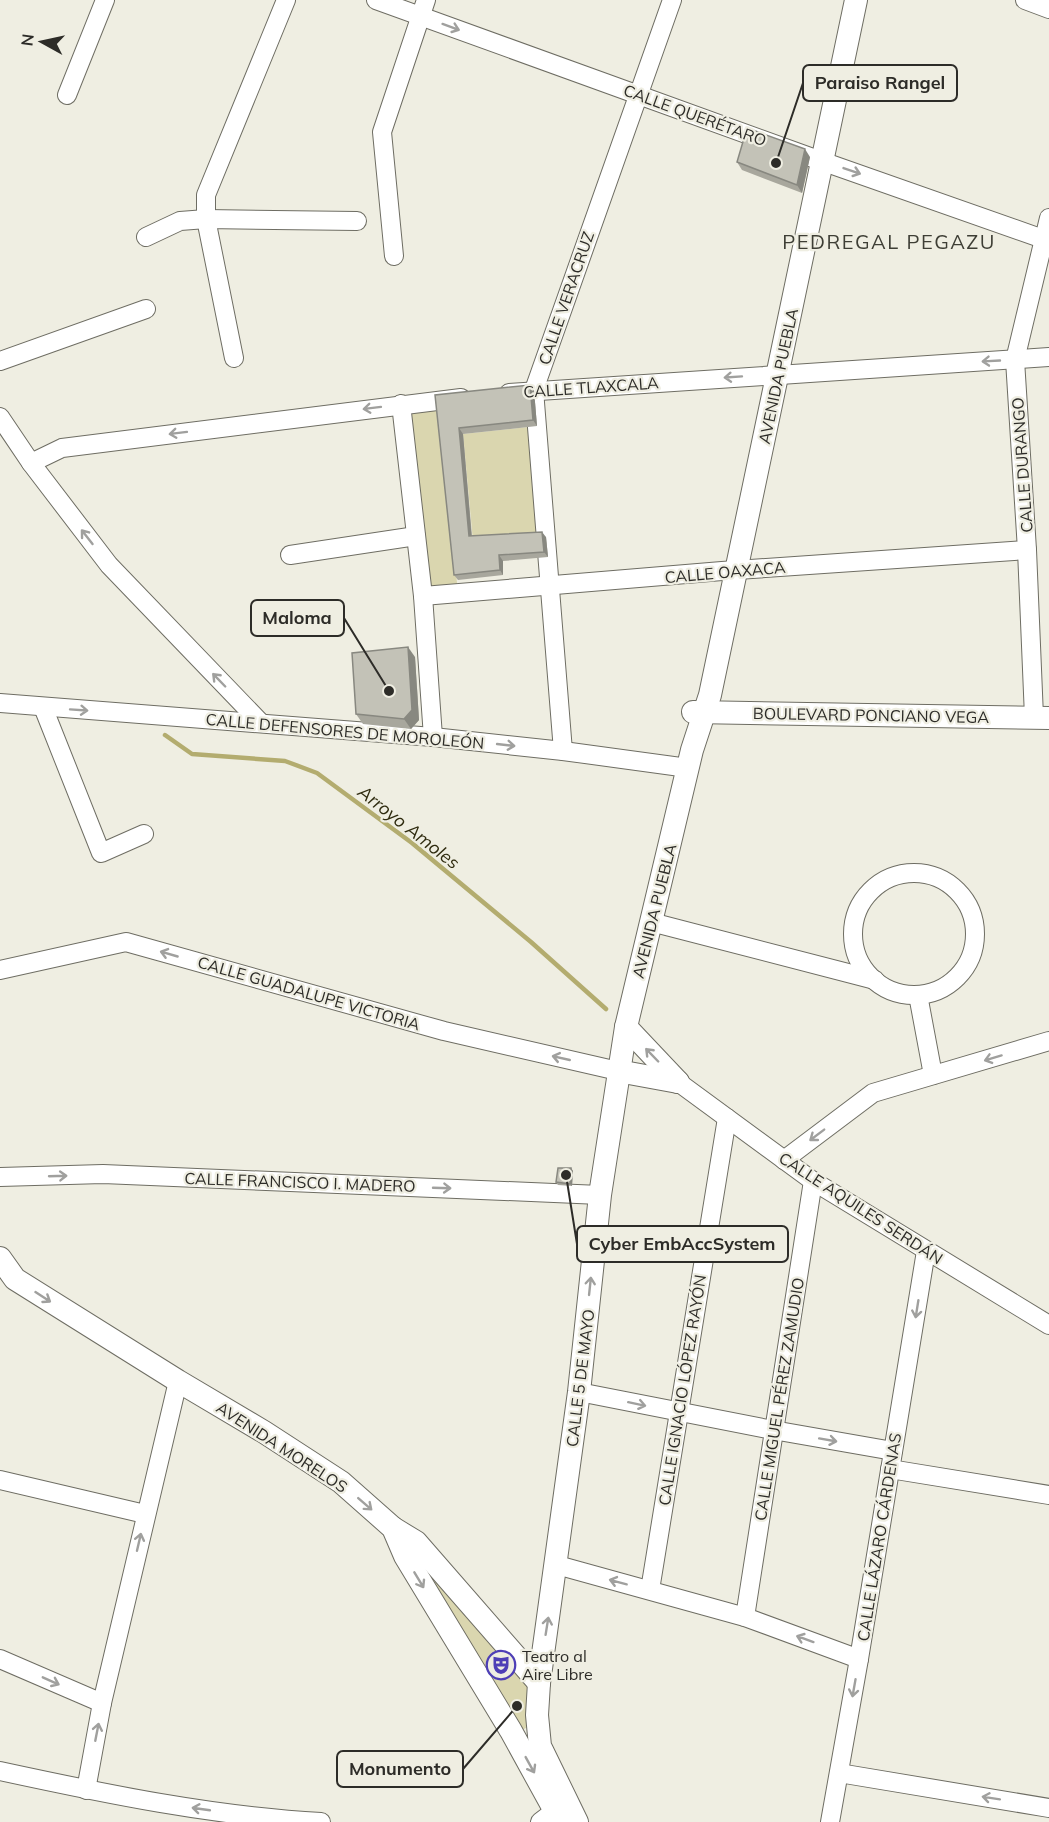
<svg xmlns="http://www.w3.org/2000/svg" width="1049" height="1822" font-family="Mulish,sans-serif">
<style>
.green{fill:#dad6af}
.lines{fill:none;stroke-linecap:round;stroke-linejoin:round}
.stream{stroke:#b3ac6f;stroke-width:4.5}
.minor-casing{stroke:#6e6d63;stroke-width:20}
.tertiary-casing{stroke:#6e6d63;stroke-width:24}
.minor{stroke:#fff;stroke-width:18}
.tertiary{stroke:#fff;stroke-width:22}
.wall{fill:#a8a79d}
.shaded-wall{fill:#888880}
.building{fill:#c3c2b7;stroke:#888880;stroke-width:1.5}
.oneway{stroke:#a0a09e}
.labels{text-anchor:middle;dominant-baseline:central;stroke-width:4.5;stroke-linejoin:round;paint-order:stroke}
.street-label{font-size:16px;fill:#2d2c28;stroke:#efeee2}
.poi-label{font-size:16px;fill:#2d2c28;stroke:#efeee2;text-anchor:start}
.water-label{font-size:18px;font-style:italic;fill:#2f2b0f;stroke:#efeee2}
.quarter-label{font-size:20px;letter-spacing:1.5px;fill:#3e3e35;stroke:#efeee2}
.leader{fill:none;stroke:#2d2c28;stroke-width:2}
.callout-dot{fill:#2d2c28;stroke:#efeee2;stroke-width:2}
.callout{fill:#efeee2;stroke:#2d2c28;stroke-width:2}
.callout-label{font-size:18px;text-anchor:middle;font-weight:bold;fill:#2d2c28}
</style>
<rect width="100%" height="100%" fill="#efeee2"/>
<g class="green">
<path d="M439,400l19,193 -35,3 -22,-192z"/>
<path d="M537,426l9,111 -73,4 -10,-107z"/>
<path d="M412,1548l113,134 11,29 -5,14 -7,4 -11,-1z"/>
</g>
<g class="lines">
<path class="stream" d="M165,735l27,19 93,7 32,12 95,70 119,99 75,67"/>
<g class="minor-casing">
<g id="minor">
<path d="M376,0l434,157 239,84"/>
<path d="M1025,0l24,9"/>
<path d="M67,95l38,-95"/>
<path d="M146,237l34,-16 26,-2 151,2"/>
<path d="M394,256l-12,-124 44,-132"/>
<path d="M234,358l-28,-139v-24l80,-195"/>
<path d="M0,361l146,-52"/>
<path d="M509,393l540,-36"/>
<path d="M401,404l22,192 10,141"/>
<path d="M0,417l31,46 78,102 151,157"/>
<path d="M31,463l31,-15 399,-50"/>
<path d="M290,555l126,-19"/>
<path d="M423,596l299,-25 305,-21"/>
<path d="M0,703l433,34 130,14 125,17"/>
<path d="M43,707l58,146 43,-19"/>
<path d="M1034,717l-7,-167 -12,-190 34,-142"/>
<path d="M563,751l-29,-361 138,-390"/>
<circle cx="914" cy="934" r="61"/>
<path d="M651,922l224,58"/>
<path d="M0,970l126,-28 318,89 174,40"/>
<path d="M918,995l15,80"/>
<path d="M678,1082l135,99 236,144"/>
<path d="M784,1160l89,-67 176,-52"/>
<path d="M0,1177l103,-3 497,21"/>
<path d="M579,1392l194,38 120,21"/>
<path d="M890,1469l159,26"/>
<path d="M0,1480l145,34"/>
<path d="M557,1565l188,52 114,42"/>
<path d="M650,1590l77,-472"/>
<path d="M745,1617l68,-436"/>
<path d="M0,1659l102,44"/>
<path d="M0,1771c106,23 213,45 321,51"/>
<path d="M839,1773l210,35"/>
<path d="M86,1790l16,-87 76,-322"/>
<path d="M540,1822l25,-19"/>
<path d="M830,1822l29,-163 67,-408"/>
</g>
</g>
<g class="tertiary-casing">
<g id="tertiary">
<path d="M693,712l356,6"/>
<path d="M626,1027l52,55"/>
<path d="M618,1071l60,11"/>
<path d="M0,1258l15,21 163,102 86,51 77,50 52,46 12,28 106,175 44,80 19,11"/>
<path d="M393,1528l23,14 123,141"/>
<path d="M577,1822l-37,-76 -3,-31 2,-32 40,-291 21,-197 26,-168 66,-277 18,-55 146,-695"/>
</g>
</g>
<use href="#minor" class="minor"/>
<use href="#tertiary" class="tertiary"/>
</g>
<g class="wall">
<path d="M810,157l-8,36 -60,-23 -5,-8z"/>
<path d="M534,390l3,36 -74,8 9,102 74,1 2,20 -45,4v14l-45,5 -4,-5 -19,-180z"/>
<path d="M415,657l4,63 -8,9 -48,-5 -7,-10z"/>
<path d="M571,1168l2,3 -1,15 -14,-1 -2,-3z"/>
</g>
<g class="shaded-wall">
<path d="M805,149l5,8 -8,36 -5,-8z"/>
<path d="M530,385l4,5 3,36 -4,-6z"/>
<path d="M459,428l4,6 9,107 -3,-5z"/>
<path d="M542,532l4,5 2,20 -4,-5z"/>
<path d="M499,555l4,6v14l-3,-5z"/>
<path d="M408,647l7,10 4,63 -8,9 -7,-10z"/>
<path d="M571,1168l2,3 -1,15 -2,-2z"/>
</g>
<g class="building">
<path d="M747,128l58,21 -8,36 -60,-23z"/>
<path d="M530,385l3,35 -74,8 10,108 73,-4 2,20 -45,3 1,15 -46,5 -19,-180z"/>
<path d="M408,647l4,63 -8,9 -48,-5 -4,-61z"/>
<path d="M558,1168h13l-1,16 -14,-2z"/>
</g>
<defs><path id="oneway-shaft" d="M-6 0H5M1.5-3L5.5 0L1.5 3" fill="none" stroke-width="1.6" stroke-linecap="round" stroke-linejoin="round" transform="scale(1.5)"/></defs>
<g class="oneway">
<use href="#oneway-shaft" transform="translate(451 27) rotate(20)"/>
<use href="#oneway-shaft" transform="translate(852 171) rotate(19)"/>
<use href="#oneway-shaft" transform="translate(991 361) rotate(177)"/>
<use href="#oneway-shaft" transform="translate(733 377) rotate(176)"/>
<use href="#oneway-shaft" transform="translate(372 408) rotate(173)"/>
<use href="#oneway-shaft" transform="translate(178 433) rotate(173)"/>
<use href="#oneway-shaft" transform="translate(87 537) rotate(-128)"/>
<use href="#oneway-shaft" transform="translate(219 680) rotate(-134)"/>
<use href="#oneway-shaft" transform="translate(79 710) rotate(4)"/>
<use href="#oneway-shaft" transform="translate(506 745) rotate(6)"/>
<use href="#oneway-shaft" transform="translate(169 954) rotate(-164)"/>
<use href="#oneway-shaft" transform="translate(652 1055) rotate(-134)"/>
<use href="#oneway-shaft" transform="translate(561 1058) rotate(-167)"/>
<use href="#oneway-shaft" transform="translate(993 1058) rotate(163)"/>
<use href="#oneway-shaft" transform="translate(817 1135) rotate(143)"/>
<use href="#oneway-shaft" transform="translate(58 1176) rotate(-2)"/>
<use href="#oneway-shaft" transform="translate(442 1188) rotate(2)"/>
<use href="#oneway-shaft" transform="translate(590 1286) rotate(-84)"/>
<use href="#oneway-shaft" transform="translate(43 1297) rotate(33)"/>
<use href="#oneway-shaft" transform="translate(917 1309) rotate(99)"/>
<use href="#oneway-shaft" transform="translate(637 1404) rotate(12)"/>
<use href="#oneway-shaft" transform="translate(828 1440) rotate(10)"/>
<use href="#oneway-shaft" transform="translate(365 1504) rotate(41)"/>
<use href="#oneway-shaft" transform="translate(139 1542) rotate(-77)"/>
<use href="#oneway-shaft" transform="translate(419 1580) rotate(59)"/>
<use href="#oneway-shaft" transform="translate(618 1582) rotate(-165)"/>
<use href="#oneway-shaft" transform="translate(547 1626) rotate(-81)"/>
<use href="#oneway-shaft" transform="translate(805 1639) rotate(-160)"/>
<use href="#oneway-shaft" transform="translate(51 1681) rotate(24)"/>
<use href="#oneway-shaft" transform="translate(854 1688) rotate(100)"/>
<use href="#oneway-shaft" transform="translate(97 1732) rotate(-79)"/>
<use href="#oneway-shaft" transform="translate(530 1765) rotate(61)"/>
<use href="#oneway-shaft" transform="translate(991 1798) rotate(-171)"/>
<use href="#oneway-shaft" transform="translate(201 1809) rotate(-172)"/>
</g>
<defs>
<g id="theatre-ring" transform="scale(1.5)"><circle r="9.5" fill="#efeee2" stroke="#4e3fb6" stroke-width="1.5"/><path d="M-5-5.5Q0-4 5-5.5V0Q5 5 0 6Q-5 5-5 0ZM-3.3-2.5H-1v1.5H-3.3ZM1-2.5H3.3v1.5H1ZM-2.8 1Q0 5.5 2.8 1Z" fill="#4e3fb6"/></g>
</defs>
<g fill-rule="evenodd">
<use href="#theatre-ring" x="501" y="1665"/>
</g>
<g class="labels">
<g class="street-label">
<text transform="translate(695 115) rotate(20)">CALLE QUERÉTARO</text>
<text transform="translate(566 298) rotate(-71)">CALLE VERACRUZ</text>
<text transform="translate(778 376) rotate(-78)">AVENIDA PUEBLA</text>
<text transform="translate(591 387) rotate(-4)">CALLE TLAXCALA</text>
<text transform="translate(1022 465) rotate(-94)">CALLE DURANGO</text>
<text transform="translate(725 572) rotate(-5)">CALLE OAXACA</text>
<text transform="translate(871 715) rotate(1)">BOULEVARD PONCIANO VEGA</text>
<text transform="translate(345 731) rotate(5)">CALLE DEFENSORES DE MOROLEÓN</text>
<text transform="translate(654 911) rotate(-76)">AVENIDA PUEBLA</text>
<text transform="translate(309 993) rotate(16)">CALLE GUADALUPE VICTORIA</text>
<text transform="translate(300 1182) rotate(2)">CALLE FRANCISCO I. MADERO</text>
<text transform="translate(861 1208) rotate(33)">CALLE AQUILES SERDÁN</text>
<text transform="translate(580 1378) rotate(-83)">CALLE 5 DE MAYO</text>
<text transform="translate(682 1390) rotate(-81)">CALLE IGNACIO LÓPEZ RAYÓN</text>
<text transform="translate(779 1399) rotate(-81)">CALLE MIGUEL PÉREZ ZAMUDIO</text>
<text transform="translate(282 1447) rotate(33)">AVENIDA MORELOS</text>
<text transform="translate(879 1537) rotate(-81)">CALLE LÁZARO CÁRDENAS</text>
</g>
<g class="poi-label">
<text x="522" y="1656">Teatro al<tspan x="522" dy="18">Aire Libre</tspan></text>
</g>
<g class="water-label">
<text transform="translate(409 827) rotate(38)">Arroyo Amoles</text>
</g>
<g class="quarter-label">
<text x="889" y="241">PEDREGAL PEGAZU</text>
</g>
</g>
<path class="leader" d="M776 163L803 83M389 691L344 618M566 1175L577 1244M517 1706L463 1769"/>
<g class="callout-dot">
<circle cx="776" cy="163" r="6"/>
<circle cx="389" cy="691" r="6"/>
<circle cx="566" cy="1175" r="6"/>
<circle cx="517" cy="1706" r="6"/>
</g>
<g class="callout">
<rect x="803" y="65" width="154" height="36" rx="6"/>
<rect x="251" y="600" width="93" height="36" rx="6"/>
<rect x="577" y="1226" width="211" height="36" rx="6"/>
<rect x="337" y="1751" width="126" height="36" rx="6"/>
</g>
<g class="callout-label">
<text x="880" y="89">Paraiso Rangel</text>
<text x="297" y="624">Maloma</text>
<text x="682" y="1250">Cyber EmbAccSystem</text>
<text x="400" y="1775">Monumento</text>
</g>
<g transform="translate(42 42) rotate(278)" stroke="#efeee2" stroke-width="4.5" paint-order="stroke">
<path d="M0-4.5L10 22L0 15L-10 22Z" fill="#2d2c28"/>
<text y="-9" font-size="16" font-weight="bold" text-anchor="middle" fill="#2d2c28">N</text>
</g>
</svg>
